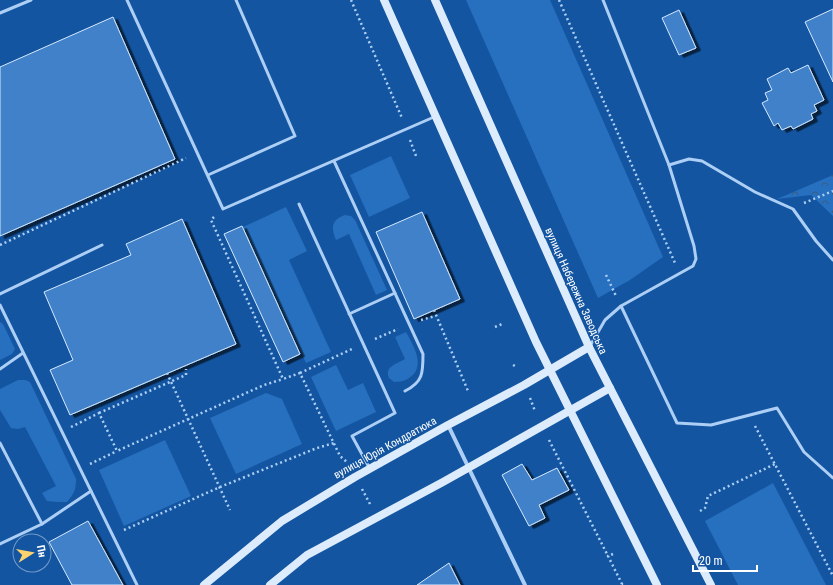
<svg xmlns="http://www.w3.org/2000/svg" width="833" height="585" font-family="'Roboto Condensed',sans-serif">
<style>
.grass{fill:#2670bf}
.forest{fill:url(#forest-crowns)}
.building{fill:#4081c9;stroke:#d5e9fe;filter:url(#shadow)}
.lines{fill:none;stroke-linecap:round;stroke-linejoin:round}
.path{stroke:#adcff5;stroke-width:2.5;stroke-dasharray:2 3;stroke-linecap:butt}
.lane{stroke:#adcff5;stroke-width:3}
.street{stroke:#adcff5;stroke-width:4}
.secondary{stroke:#ddecfd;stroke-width:8}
.labels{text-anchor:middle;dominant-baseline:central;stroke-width:3;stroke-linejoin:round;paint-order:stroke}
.street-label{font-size:11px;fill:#fff;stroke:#1355a1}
</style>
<defs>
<pattern id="forest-crowns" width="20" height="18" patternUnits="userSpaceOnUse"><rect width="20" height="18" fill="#2670bf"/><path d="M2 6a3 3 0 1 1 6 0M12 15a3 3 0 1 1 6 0" fill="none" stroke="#3b5c80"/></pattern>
<filter id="shadow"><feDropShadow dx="4.5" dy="2.5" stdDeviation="0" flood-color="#0009"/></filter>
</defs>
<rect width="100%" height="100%" fill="#1355a1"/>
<g class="grass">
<path d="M466,0h84l113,257 -33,23 -32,18z"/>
<path d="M391,156l19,42 -41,19 -19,-42z"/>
<path d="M286,207l21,44 -18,9 42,92 -25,11 -63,-136z"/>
<path d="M345,215l6,1 4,4 32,70 -11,5 -27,-61 -13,6c-5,-12 -5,-20 9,-25z"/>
<path d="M0,322l3,2 12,25 -3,5 -12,6z"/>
<path d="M406,332c7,13 21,35 3,46 -4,3 -10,4 -15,4l-5,-4c-5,-12 8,-14 16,-19l-10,-22z"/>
<path d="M336,365l12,25 15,-7 13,29 -40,19 -25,-54z"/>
<path d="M18,380h7l5,2 46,97c0,11 -2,15 -9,23h-9l-11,-1 -5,-8 14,-7 -31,-59 -7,2 -7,-1 -11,-18v-21z"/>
<path d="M266,393l16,6 20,45 -66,30 -26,-56z"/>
<path d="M165,440l26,56 -67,30 -25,-56z"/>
<path d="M773,483l53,102h-88l-33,-64z"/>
</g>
<path class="forest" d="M833,175v41l-22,-21 -34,4z"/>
<g class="building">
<path d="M833,9v73l-28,-60z"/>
<path d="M679,10l17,38 -17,7 -17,-37z"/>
<path d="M113,17l62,142 -175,77v-169z"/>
<path d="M808,65l16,35 -10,5 3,6 -6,3 2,5 -20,10 -2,-3 -9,4 -4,-7 -4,3 -12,-23 6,-3 -3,-7 7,-3 -5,-11 21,-11 3,5z"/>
<path d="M422,212l38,87 -46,20 -38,-87z"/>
<path d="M182,219l54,125 -166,71 -20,-45 23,-10 -29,-68 87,-37 -5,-11z"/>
<path d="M242,226l58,128 -17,8 -59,-128z"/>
<path d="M522,464l10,16 25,-12 12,22 -30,15 6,13 -16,8 -27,-51z"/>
<path d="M88,521l35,64h-51l-23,-43z"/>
<path d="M449,563l11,22h-43z"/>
</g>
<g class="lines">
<g class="path">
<path d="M351,0l51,118"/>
<path d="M559,0l116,263"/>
<path d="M410,140l6,16"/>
<path d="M804,203l29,-12"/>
<path d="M214,217l-3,3 72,159 17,-6 40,83 8,7"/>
<path d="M0,245l186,-87"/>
<path d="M606,275l10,21"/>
<path d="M434,310l34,81"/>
<path d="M421,320l14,-4"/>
<path d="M495,327l7,-3"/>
<path d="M375,339l23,-10"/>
<path d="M513,365l2,1"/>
<path d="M167,373l63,137"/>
<path d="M300,373l52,-24"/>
<path d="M530,398l5,13"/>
<path d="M99,413l87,-38v-6"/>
<path d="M755,426l78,150"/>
<path d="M71,427l28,-14 18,38 147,-66 19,-6"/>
<path d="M549,440l59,116"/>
<path d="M90,464l27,-13"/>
<path d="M362,489l8,15"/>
<path d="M700,511l5,-3 3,-12 67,-32"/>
<path d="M124,530l96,-43 97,-39 17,-5"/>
<path d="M613,554l-5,2 14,28 -3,1"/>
</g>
<g class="lane">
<path d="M127,0l96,209 211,-92"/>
<path d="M0,13l31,-13"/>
<path d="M334,161l89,193c0,19 0,28 -18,37"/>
<path d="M669,165l20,-6 13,2 53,31 38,17 23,32 17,19"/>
<path d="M208,175l87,-39 -59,-136"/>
<path d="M299,204l96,209 -43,23 18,33"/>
<path d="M0,294l102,-49"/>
<path d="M0,305l137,280"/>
<path d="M621,306l56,117 34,2 66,-17 27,44 29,26"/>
<path d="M349,314l46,-21"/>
<path d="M590,346l15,-26 16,-14 72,-40 3,-7 -2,-13 -25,-81 -66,-165"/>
<path d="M0,369l23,-16"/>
<path d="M0,443l42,81"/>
<path d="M0,544l42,-20 49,-33"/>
</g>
<path class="street" d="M448,425l77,160"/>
<g class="secondary">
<path d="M384,0l152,342 121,243"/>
<path d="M435,0l154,347 122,238"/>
<path d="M204,585l78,-64 73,-44 93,-52 76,-40 65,-38"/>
<path d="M270,585l37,-30 136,-73 167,-94"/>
</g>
</g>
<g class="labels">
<g class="street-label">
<text transform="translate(576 291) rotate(66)">вулиця Набережна Заводська</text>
<text transform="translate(385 448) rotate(-29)">вулиця Юрія Кондратюка</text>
</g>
</g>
<g transform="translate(32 553) rotate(79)"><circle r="19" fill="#1355a1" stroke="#7199c7"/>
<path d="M0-3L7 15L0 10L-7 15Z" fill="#ffd270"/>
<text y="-6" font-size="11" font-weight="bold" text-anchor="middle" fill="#ffffff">Пн</text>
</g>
<path d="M693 565v6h64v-6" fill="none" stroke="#ffffff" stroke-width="2"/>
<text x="699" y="565" font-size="12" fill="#ffffff" stroke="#1355a1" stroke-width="3" paint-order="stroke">20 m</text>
</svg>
